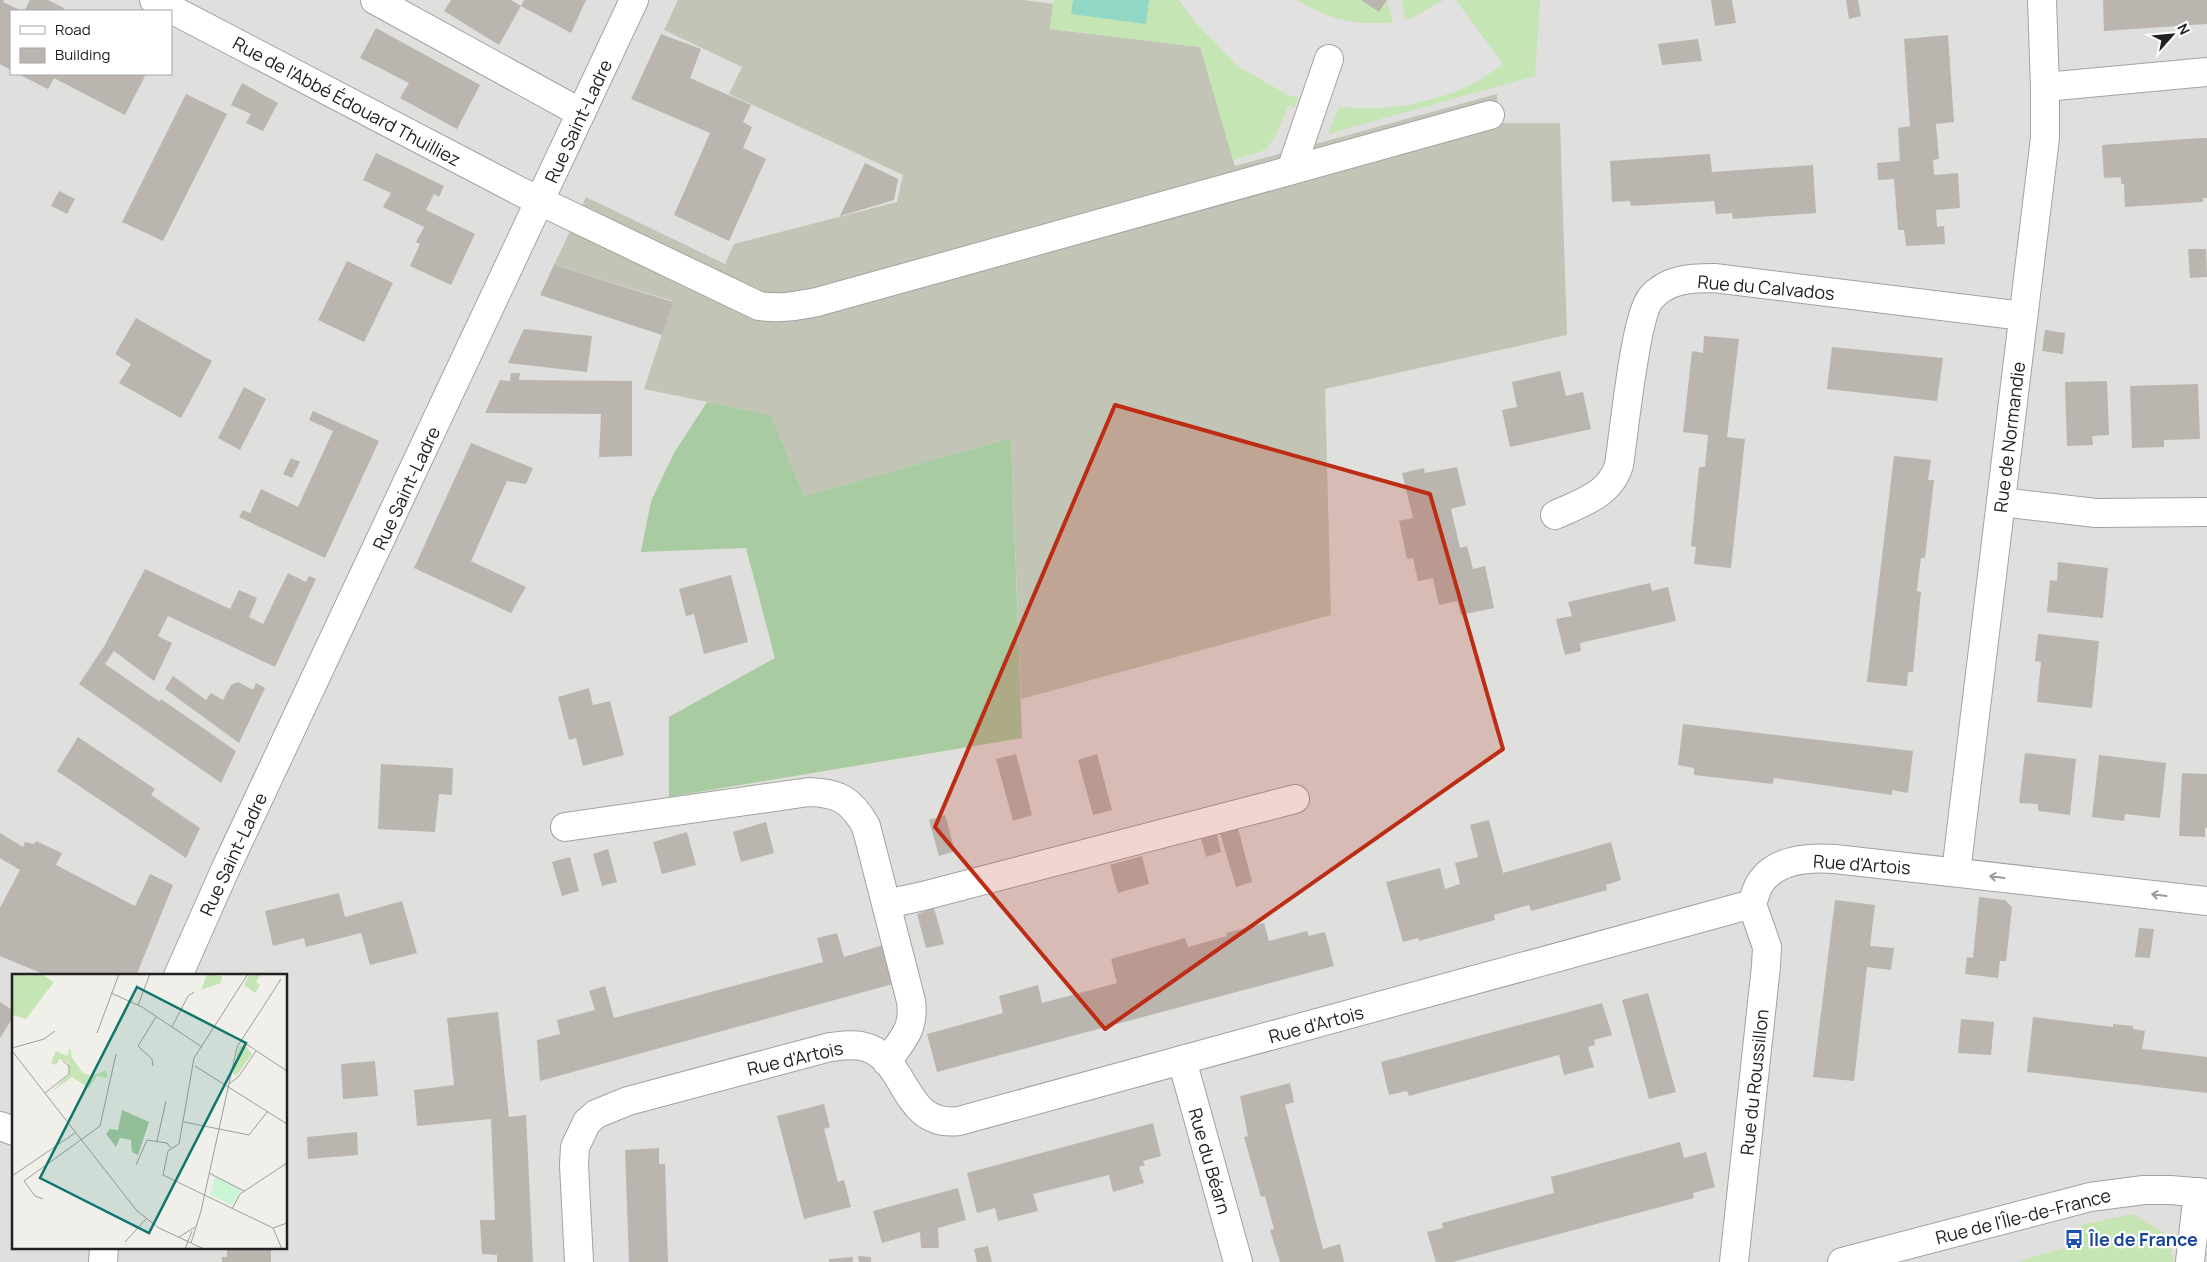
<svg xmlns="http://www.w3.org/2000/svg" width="2207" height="1262" font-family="Manrope,sans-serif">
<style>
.residential{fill:#dfdfde;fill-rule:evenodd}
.construction{fill:#c2c4b5}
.grass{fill:#c6e5b5}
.forest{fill:#a9cba2}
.pitch{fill:#90d7c5}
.parking{fill:#e1e1e1}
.building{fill:#bab5af}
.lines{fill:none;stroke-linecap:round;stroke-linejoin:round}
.minor-casing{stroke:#a2a2a2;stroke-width:30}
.minor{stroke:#fff;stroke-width:28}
.oneway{stroke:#9b9b9b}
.marked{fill:#bd2d15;fill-opacity:0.2;stroke:#bd2d15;stroke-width:4;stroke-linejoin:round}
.labels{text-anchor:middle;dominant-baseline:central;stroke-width:4.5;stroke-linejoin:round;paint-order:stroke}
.street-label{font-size:18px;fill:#212121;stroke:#fff}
.transit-label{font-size:18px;font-weight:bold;fill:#164399;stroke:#fff;text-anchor:start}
.inset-road{fill:none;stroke:#9e9d99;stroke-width:1}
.view{fill:#0f766e;fill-opacity:0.15;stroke:#0f766e;stroke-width:2.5}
.inset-edge{fill:none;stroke:#212121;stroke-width:2.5}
</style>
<rect width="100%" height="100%" fill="#f1efe9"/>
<path class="residential" d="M0,0h2207v1262h-2207zM11,11h160v63h-160zM14,976h272v272h-272z"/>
<path class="construction" d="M678,0h345l30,4 -3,25 151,18 34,119 262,-72 1,29h62l7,212 -242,54 6,226 -310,84 -10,-261 -207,58 -33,-81 -127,-26 29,-88 -119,-36 32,-68 139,67 9,-20 163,-42 6,-27 -174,-81 13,-27 -78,-37z"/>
<g class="grass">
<path d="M1054,0h125l18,24 41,42 51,29 9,2 -3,10 -6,-2 -14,32 -10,13 -32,10 -33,-113 -150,-18z"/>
<path d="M1297,0h64l18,12 8,-11 6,21c-32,7 -70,-5 -96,-22z"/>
<path d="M1404,0h40l-32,18 -7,1 -3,-18z"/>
<path d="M1456,0h84l-5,76 -207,58 11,-27c63,3 111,-6 163,-43z"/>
<path d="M2133,1214l34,21 7,27h-157l64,-19v-18z"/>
</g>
<path class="forest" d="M707,402l64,13 33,81 207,-58 11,300 -353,59v-80l106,-59 -29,-110 -105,4 10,-51 23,-48z"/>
<path class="pitch" d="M1073,0h76l-3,24 -75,-10z"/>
<path class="parking" d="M1179,0h118l11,7 25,11 27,5h27l25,-5 32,-18h12l47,64 -23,16 -27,13 -44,12 -28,3h-27l-56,-11 -9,-1 -51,-30 -41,-42z"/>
<g class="building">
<path d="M0,0h4l-1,2 19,9h-11v59l-11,-6z"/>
<path d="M30,0h18l16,8 -1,3h-39z"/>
<path d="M451,0h60l10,6 -22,39 -55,-34z"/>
<path d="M524,0h62l-15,33 -50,-27z"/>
<path d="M1361,0h26l-8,12z"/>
<path d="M1711,0h21l4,23 -21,3z"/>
<path d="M1846,0h12l3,16 -12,3z"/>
<path d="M2103,0h104v24l-103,7z"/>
<path d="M376,28l104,57 -23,44 -57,-31 9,-15 -49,-25z"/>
<path d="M661,34l40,15 -11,29 61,27 -8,17 9,5 -9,21 23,11 -37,82 -55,-26 36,-82 -79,-34z"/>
<path d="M1948,35l6,87 -18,2 3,35 -6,1 1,15 24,-2 2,35 -24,2 1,17 7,-1 1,18 -39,2 -2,-16h-6l-4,-51 -16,1 -1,-17 23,-2 -2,-33 12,-2 -6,-87z"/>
<path d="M1698,39l4,22 -40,4 -4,-21z"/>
<path d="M18,74h123l4,2 -20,39 -71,-37 -6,11z"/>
<path d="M242,83l36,20 -15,28 -17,-8 5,-9 -20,-9z"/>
<path d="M186,94l41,20 -64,127 -41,-19z"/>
<path d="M2200,138h7v60h-4v4l-78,5 -1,-23h-3v-7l-17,1 -2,-33z"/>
<path d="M376,153l68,33 -5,11 -5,-3 -8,16 49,24 -24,51 -41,-19 10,-22 -4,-2 8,-15 -41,-20 8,-14 -28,-13z"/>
<path d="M1710,154l2,18 101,-7 3,48 -83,6 -1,-6 -16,1 -2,-13 -83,5 -1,-5 -18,1 -2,-41z"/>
<path d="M865,163l33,16 -4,21 -54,16z"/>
<path d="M59,191l16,8 -8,15 -16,-8z"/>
<path d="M2188,249h18l1,28 -17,1z"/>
<path d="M347,261l46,22 -29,59 -46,-22z"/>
<path d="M554,265l119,37 -11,33 -122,-40z"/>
<path d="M136,318l76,43 -31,57 -62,-35 12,-19 -16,-10z"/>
<path d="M524,329l68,7 -5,36 -79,-9z"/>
<path d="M2045,330l20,3 -2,21 -21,-3z"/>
<path d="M1704,336l35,3 -12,98 18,2 -14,129 -37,-4 2,-17 -5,-1 8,-79h6l3,-32 -25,-3 9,-81 11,2z"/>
<path d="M1832,347l111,11 -6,43 -110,-12z"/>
<path d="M1560,371l6,25 17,-4 8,37 -81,18 -8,-37 15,-3 -5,-25z"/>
<path d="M511,373h9l-1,7 113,1v75l-33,1 2,-43 -116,-1 15,-33 10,1z"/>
<path d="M2107,381l2,54 -17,1 1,9 -26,1 -2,-64z"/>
<path d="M2198,384l2,55 -36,1v7l-32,1 -2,-62z"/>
<path d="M244,387l22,12 -26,51 -22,-12z"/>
<path d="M313,411l66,30 -54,117 -86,-41 4,-7 7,3 11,-24 37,18 35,-76 -24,-11z"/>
<path d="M471,443l62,25 -7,16 -19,-3 -36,80 55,26 -15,26 -97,-45z"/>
<path d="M1894,456l37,4 -3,20h6l-9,78h-4l-2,15 -2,18 4,1 -8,80h-5l-1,14 -40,-4z"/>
<path d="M291,458l9,4 -8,16 -9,-4z"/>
<path d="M1457,467l9,38 -15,4 9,39 7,-2 6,23 12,-3 9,42 -33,7 -4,-14 -18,4 -6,-27 -15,3 -5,-23 -6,1 -8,-38 14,-3 -11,-45 22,-5 1,5z"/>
<path d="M2058,562l50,6 -5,50 -56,-6 3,-32 7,1z"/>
<path d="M145,569l85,40 9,-19 18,8 -8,19 14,7 25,-51 18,9 3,-6 7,3 -41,88 -107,-51 -10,20 14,7 -18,38 -40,-30 -9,13 55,38 1,-3 75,52 -15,32 -142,-99 26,-39z"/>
<path d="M731,575l17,67 -44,12 -10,-40 -8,2 -7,-27z"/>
<path d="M1650,583l2,8 16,-4 8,34 -96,22 1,8 -16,4 -9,-36 16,-3 -4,-14z"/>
<path d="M2038,634l61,7 -7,67 -55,-6 4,-40 -6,-1z"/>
<path d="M173,676l33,24 5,-7 12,7 8,-15 7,-3 15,8 3,-7 9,5 -26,55 -74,-54z"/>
<path d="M589,688l4,17 17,-4 14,54 -41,11 -7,-28 -7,2 -11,-43z"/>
<path d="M1683,724l230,27 -5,42 -16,-3v5l-118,-17 -1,6 -79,-9v-7l-16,-3z"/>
<path d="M78,737l77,52 -4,6 49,33 -14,30 -129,-87z"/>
<path d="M2025,753l51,6 -6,56 -32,-4v-7l-19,-1z"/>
<path d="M1016,754l16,61 -19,6 -17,-62z"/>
<path d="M1097,754l15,56 -19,5 -15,-55z"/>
<path d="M2099,755l67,8 -6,55 -35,-4 -1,7 -32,-4z"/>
<path d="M381,764l72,4 -1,27 -13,-1 -4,38 -57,-3z"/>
<path d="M2182,773l25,1v54h-2v9l-26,-1z"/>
<path d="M945,815l10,36 -16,5 -10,-36z"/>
<path d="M1489,820l14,53 108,-31 10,38 -15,5 1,5 -76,21 -2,-6 -35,10 1,5 -76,21 -1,-3 -15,4 -17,-60 54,-14 5,21 15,-5 -5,-21 23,-6 -8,-32z"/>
<path d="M766,822l8,31 -33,9 -8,-30z"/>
<path d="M1238,828l14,54 -16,5 -16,-54z"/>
<path d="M687,832l9,33 -34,9 -9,-32z"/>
<path d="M0,833l23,14 2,-5 9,2 2,-3 26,12 -6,12 79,41 15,-32 23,11 -37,91h-88l-48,-20v-48l20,-38 -20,-12z"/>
<path d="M1217,834l4,18 -15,5 -5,-18z"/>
<path d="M608,849l9,33 -15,4 -9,-32z"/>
<path d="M1142,856l7,28 -31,9 -8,-28z"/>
<path d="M570,857l9,34 -17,5 -10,-34z"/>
<path d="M339,893l6,24 57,-16 15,52 -47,12 -9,-32 -55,14 -2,-9 -31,8 -8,-35z"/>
<path d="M1979,897l26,3 7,7 -6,54h-6l-2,17 -33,-4 2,-17 6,1z"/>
<path d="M1835,900l40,5 -5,41 24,2 -3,22 -24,-3 -13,114 -41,-4z"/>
<path d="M934,908l10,36 -18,4 -9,-34z"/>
<path d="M1264,923l5,18 38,-10 2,5 16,-4 9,34 -397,106 -10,-38 76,-21 -4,-17 39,-11 4,18 75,-20 -6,-24 74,-21 3,9 39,-11 -1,-3z"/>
<path d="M2139,928l15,1 -4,29 -15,-1z"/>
<path d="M837,933l7,24 39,-12 10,39 -353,97 -3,-41 23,-6 -3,-14 38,-10 -6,-19 16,-5 9,32 209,-56 -6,-24z"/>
<path d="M1648,993l28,99 -27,7 -27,-99z"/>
<path d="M0,1002l14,9v5l-14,22z"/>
<path d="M1602,1003l10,32 -18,5 1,5 -7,2 6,20 -30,8 -5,-20 -150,41 -2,-5 -18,4 -8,-33z"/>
<path d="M498,1012l11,105 17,-2 7,147h-36v-7l-15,-1 -2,-34h15l-4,-101 -74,7 -3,-36 40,-5 -7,-67z"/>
<path d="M2033,1017l80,10v-3l20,2v3l12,2 -3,18 65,8v36l-180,-21z"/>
<path d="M1961,1019l33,3 -3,33 -33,-2z"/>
<path d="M375,1061l3,35 -35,3 -2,-35z"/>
<path d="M1290,1083l4,19 -9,3 38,144 17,-5 4,18h-64l-10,-32 4,-1 -9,-33 -4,1 -17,-60 4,-1 -8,-40z"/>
<path d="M824,1104l6,23 -6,2 14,53 6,-2 7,27 -47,12 -27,-103z"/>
<path d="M1153,1123l8,33 -18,5 2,4 -6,2 5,16 -31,9 -4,-17 -76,19 5,17 -40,10 -3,-13 -18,5 -10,-40z"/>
<path d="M357,1132l1,23 -50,4 -1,-22z"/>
<path d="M1680,1142l4,16 22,-6 9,35 -22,6 1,5 -241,64h-17l-9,-30 16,-4 -1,-5 112,-30 -3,-16z"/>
<path d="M659,1148v16h6l3,98h-39l-4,-112z"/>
<path d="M958,1188l8,32 -28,8 1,20h-18l-1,-16 -38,11 -9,-32z"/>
<path d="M988,1246l4,16h-15l-3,-13z"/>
<path d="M227,1248h44v14h-49v-5h5z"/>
<path d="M858,1256l13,1v5h-12z"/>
<path d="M853,1257v5h-24v-3z"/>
</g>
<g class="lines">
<g class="minor-casing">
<g id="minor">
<path d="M154,0l367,192 238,114c21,3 38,0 58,-4l673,-187"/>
<path d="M375,0l206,113"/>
<path d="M2045,87l162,-15"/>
<path d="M1291,170l38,-111"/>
<path d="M2001,502l95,11 111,-1"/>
<path d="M1555,515c26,-12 55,-20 64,-50 5,-31 16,-149 32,-167 16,-19 40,-20 63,-20l309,38"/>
<path d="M565,827l244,-35c30,1 42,8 57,34l45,175c4,29 -9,38 -24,61"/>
<path d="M1956,872l89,-734v-51l-3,-87"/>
<path d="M887,904l36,-8 372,-97"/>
<path d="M178,976l47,-106 409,-870"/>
<path d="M1182,1060l56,202"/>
<path d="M0,1126l14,5"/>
<path d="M103,1262l1,-14"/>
<path d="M579,1262l-5,-97 1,-18 12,-25 9,-8 32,-13 202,-54c10,-1 20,-3 31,-1 48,9 39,82 98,75l793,-217c2,-6 4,-13 7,-19 15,-26 50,-28 76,-26l372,42"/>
<path d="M1734,1262l32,-296 1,-19 -15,-43"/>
<path d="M1842,1262l248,-65 54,-7h26l37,3"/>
<path d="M2190,1262l8,-70"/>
</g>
</g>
<use href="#minor" class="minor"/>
</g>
<defs><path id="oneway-shaft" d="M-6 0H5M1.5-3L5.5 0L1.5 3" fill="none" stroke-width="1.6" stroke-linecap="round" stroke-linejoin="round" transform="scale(1.25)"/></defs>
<g class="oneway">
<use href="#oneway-shaft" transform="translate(1997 877) rotate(-173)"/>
<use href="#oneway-shaft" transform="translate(2159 895) rotate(-173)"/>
</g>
<path class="marked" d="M1115,405l315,89 73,255 -398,280 -170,-202z"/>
<defs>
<g id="bus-bare" transform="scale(1.5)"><path d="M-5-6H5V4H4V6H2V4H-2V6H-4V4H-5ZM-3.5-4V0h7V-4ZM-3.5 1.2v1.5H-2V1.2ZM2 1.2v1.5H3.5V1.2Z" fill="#1a4fb4" stroke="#fff" stroke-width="2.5" paint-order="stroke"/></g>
</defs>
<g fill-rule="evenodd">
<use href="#bus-bare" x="2074" y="1239"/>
</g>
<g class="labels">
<g class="street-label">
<text transform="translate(347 101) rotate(28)">Rue de l'Abbé Édouard Thuilliez</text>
<text transform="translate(578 121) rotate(-65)">Rue Saint-Ladre</text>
<text transform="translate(1766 287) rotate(5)">Rue du Calvados</text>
<text transform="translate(2009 437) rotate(-83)">Rue de Normandie</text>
<text transform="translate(406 488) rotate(-65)">Rue Saint-Ladre</text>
<text transform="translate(233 854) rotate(-65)">Rue Saint-Ladre</text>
<text transform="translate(1862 864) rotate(4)">Rue d'Artois</text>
<text transform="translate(1316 1024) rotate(-15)">Rue d'Artois</text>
<text transform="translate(795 1058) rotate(-13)">Rue d'Artois</text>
<text transform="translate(1754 1082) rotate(-84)">Rue du Roussillon</text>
<text transform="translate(1210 1161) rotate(74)">Rue du Béarn</text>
<text transform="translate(2023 1216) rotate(-14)">Rue de l'Île-de-France</text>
</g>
<g class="transit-label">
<text x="2089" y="1239">Île de France</text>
</g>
</g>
<g transform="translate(12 974)">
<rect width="275" height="275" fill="#f1efe9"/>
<path d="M0,0h29l13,8 -28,37 -14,-4zM195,0l15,2 -1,7 -20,7zM238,0h11l-5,8 4,3 -5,8 -11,-8zM233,71l7,9 -16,22 -3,-3 6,-26zM58,73l2,11 11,15 9,3 14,-6 2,8 -11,-2 -8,12 -17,-11 -22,16 20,-19 -2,-12 -9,-3 -3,6 -5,-2 5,-12 11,5z" fill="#c6e5b5"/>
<path d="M110,136l27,12 -11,33 -6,-3 -1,-12 -11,-2 -4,9 -10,-13 4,-5 8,1z" fill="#a9cba2"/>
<path d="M203,202l26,14 -9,15 -22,-10z" fill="#ccf5d5"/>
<path class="inset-road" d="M236,0l-54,84 -15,86 -11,7 -5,24 110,53 14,-5M99,19l31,14 60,40M126,31l12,-31M160,53l16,-31 6,-4M85,59l22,-59M228,66l47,31M0,74l32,-9 11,-8M0,77l125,160 22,17 45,21M141,92l-1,-7 -14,-13 18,-29M183,92l92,58M216,111l11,-9 17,-25M33,119l24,-19v-8l-6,-5M172,148l65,13 19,-24M145,167l9,-40M124,191l11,-25 20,3 4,5M197,199l35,18M0,202l63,-43M31,225l-8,-3 -11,-15 76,-55 16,-72M220,235l8,-15 47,-31M261,254l9,21M167,263l16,-10M113,268l21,-23M179,269l10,-32 36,-164 44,-68M173,275l7,-18"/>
<path class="view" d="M125,13l109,56 -97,190 -109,-55z"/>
<rect width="275" height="275" class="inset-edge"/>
</g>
<rect x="10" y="10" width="162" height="65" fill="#ffffff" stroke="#a6a6a6"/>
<rect x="20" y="26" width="25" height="8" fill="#ffffff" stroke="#a6a6a6"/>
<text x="55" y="35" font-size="15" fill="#212121">Road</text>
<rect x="20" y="48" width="25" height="15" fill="#bab5af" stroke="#a6a6a6"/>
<text x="55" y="60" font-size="15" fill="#212121">Building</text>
<g transform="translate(2172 35) rotate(63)" stroke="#ffffff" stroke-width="4" paint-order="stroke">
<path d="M0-4L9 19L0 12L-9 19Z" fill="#212121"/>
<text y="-8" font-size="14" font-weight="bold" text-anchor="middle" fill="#212121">N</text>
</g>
</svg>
